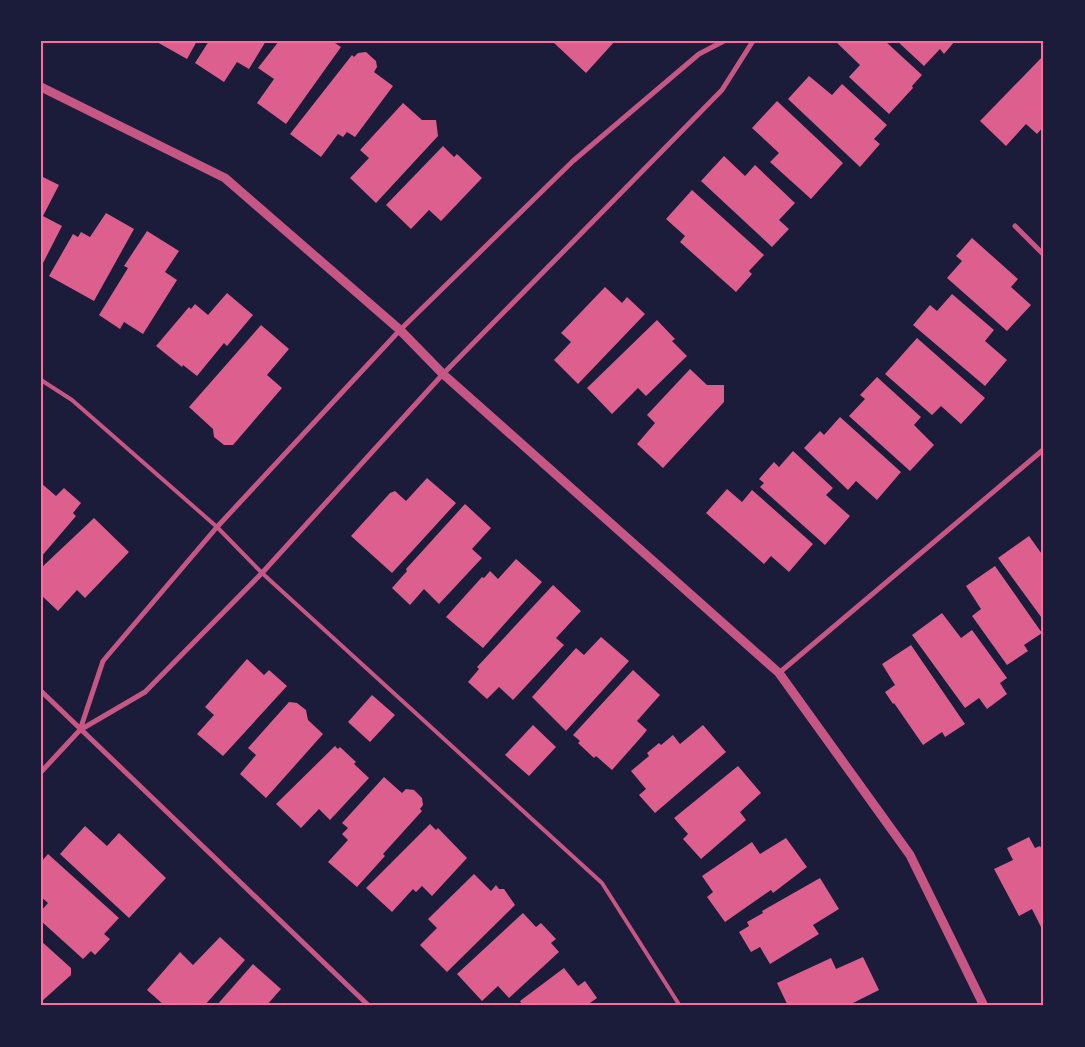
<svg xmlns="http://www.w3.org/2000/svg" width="1085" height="1047" font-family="'Noto Sans',sans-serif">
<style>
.building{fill:#dd5f8e}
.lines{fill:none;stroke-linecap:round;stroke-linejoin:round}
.service{stroke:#c65784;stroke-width:4}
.minor{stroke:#c65784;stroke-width:5}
.tertiary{stroke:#c65784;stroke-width:9}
.neatline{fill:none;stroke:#ff6b9d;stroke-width:2}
</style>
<rect width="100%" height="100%" fill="#1b1b3a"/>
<g class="building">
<path d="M155,41h42l-10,18z"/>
<path d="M209,41h57l-17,28 -12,-7 -13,20 -29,-19z"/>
<path d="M279,41h53l9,6 -55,77 -29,-21 17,-24 -16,-11z"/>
<path d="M552,41h63l-29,32z"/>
<path d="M835,41h50l37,34 -10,11 1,2 -24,26 -40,-37 11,-12z"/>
<path d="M897,41h58l-11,13 -4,-5 -16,17z"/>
<path d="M366,52l10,9 1,6 -3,5 19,14 -38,51 -8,-5 -4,5 -5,-3 -17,23 -31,-23 62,-79 2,2 4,-4z"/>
<path d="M1044,55v71l-7,8 -11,-10 -20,22 -26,-25z"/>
<path d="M809,76l23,19 10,-11 45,41 -13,14 6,5 -20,23 -72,-68z"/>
<path d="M777,101l66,62 -32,36 -41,-37 9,-9 -27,-25z"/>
<path d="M403,103l19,17h14l2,16 -62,67 -26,-25 19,-20 -9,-8z"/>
<path d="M443,146l11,11 3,-3 25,24 -41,43 -12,-11 -18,19 -25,-24z"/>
<path d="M724,156l21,20 10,-11 40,38 -16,17 10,9 -17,18 -71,-66z"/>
<path d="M41,176l18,9 -16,31 19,10 -21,41z"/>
<path d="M692,190l72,65 -15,16 3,3 -16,18 -56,-50 5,-6 -19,-17z"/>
<path d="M106,213l28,16 -40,72 -45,-25 24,-42 5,3 3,-5 9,5z"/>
<path d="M147,231l32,20 -14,21 12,8 -34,54 -19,-12 -4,7 -21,-14 29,-47 -4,-2z"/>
<path d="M972,238l46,41 -7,8 20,18 -24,26 -60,-53 15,-17 -6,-5z"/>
<path d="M605,287l17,16 5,-6 18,17 -67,70 -24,-24 17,-18 -10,-9z"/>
<path d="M227,293l26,22 -26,31 -3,-3 -27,33 -14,-11 -1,2 -26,-21 33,-39 2,2 4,-5 13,11z"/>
<path d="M952,294l42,36 -9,11 22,19 -22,26 -72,-61 17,-20 7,6z"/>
<path d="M657,320l18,19 -3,2 15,15 -41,40 -8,-8 -26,26 -25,-26z"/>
<path d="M261,325l28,24 -22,26 15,13 -49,57h-9l-10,-8 -1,-8 -24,-22z"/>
<path d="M917,338l68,60 -24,26 -20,-18 -9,9 -47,-41z"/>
<path d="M690,369l17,16h17v17l-61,66 -26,-24 18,-21 -8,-8z"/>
<path d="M877,377l44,40 -7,8 20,20 -24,26 -61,-55 16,-17 -5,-4z"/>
<path d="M840,417l61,55 -24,28 -21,-19 -8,9 -44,-42 16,-17 4,4z"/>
<path d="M793,451l40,37 -7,7 24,21 -25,29 -65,-58 4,-4 -5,-4 15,-17 5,5z"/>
<path d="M427,478l29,25 -64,70 -41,-37 39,-43 5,-2 11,10z"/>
<path d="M41,483l15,13 8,-8 17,15 -8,10 3,3 -35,41z"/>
<path d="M727,489l15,13 10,-12 61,54 -24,28 -18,-16 -7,8 -58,-51z"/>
<path d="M465,504l26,24 -19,21 10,9 -43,46 -15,-15 -14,16 -18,-17 15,-17 -1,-2z"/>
<path d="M94,518l35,34 -44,46 -8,-8 -19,21 -17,-16v-27z"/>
<path d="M1029,536l15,21v64l-46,-63z"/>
<path d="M516,559l26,23 -59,66 -37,-31 36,-40 2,1 6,-7 8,8z"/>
<path d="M995,566l47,67 -18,12 4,6 -21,14 -35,-49 9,-7 -15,-23z"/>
<path d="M553,585l28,26 -25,27 8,7 -51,55 -14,-13 -12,12 -19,-17 11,-13 -2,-2z"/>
<path d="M942,613l19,25 11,-8 35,48 -7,5 7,11 -20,15 -8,-11 -14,10 -53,-73z"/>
<path d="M601,637l28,24 -63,70 -34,-34 44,-49 8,7z"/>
<path d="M911,645l54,79 -20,13 -3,-5 -19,13 -29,-42 -1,1 -8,-12 10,-7 -13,-21z"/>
<path d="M247,659l17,16 5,-5 18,16 -64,70 -26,-22 17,-19 -9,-8z"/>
<path d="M633,670l27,25 -23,26 10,9 -4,5 -31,35 -16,-14 -2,2 -16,-15 2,-2 -7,-6z"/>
<path d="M372,695l23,20 -25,27 -22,-20z"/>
<path d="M289,702l8,1 9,7 2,10 15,14 -57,64 -26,-24 16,-19 -8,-7z"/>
<path d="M533,725l23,22 -27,29 -24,-21z"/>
<path d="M703,725l23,27 -71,61 -16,-18 7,-6 -15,-18 18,-15 -2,-3 12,-10 2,2 12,-10 7,9z"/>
<path d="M335,746l3,3 2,-2 16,15 -2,2 15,14 -39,42 -11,-11 -18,19 -25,-24z"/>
<path d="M738,766l23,27 -21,19 6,8 -45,39 -18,-20 5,-5 -14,-16z"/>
<path d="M384,777l18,16 4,-4 8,1 8,8 1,7 -3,4 2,2 -39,43 2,2 -28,31 -29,-25 20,-22 -6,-6 6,-6 -6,-5z"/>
<path d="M430,824l6,6 2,-2 29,30 -35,38 -10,-10 -6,6 -3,-3 -21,23 -26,-24z"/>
<path d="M85,826l22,20 12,-13 47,45 -37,40 -69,-64z"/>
<path d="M1029,837l6,11 5,-2 4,7v80l-12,-24 -13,7 -25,-47 19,-9 -6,-12z"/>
<path d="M786,838l21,29 -34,26 -2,-3 -46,32 -18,-25 6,-5 -11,-16 50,-34 8,12z"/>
<path d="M48,854l71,64 -15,16 6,5 -15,16 -4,-4 -8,8 -42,-38v-10l7,-8 -7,-6v-35z"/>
<path d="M474,874l17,17 5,-6 3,4h5l11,16 -68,67 -27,-27 17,-17 -9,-9z"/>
<path d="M820,878l19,31 -26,16 6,9 -49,30 -10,-17 -9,5 -12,-20 10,-6 -2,-4 16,-9 -1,-2z"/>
<path d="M523,913l13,14 5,-4 15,16 -5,4 8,9 -50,46 -11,-12 -16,15 -25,-27z"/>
<path d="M220,937l25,23 -41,46h-39l-18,-16 33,-38 13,13z"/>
<path d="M41,941l30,27v7l-30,27z"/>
<path d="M863,957l16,33 -32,16h-59l-11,-23 54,-25 5,11z"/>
<path d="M253,964l28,25 -15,17h-50z"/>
<path d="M564,968l14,18 7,-5 12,17 -7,5 2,3h-69l-3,-5z"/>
</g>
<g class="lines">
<path class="service" d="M41,380l31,20 145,127 45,46 340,310 78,123"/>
<g class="minor">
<path d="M1015,226l29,29"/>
<path d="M779,673l265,-224"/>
<path d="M41,691l328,315"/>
<path d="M80,730l23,-69 114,-134 143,-154 40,-43 173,-169 126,-107 25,-13"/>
<path d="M41,772l39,-42 65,-38 117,-119 181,-199 279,-284 31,-49"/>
</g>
<path class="tertiary" d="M41,87l184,91 175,152 43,44 336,299 131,182 74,151"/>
</g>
<rect width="1085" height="1047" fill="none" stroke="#1b1b3a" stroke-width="85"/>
<rect x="42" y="42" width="1000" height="962" class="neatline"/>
</svg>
